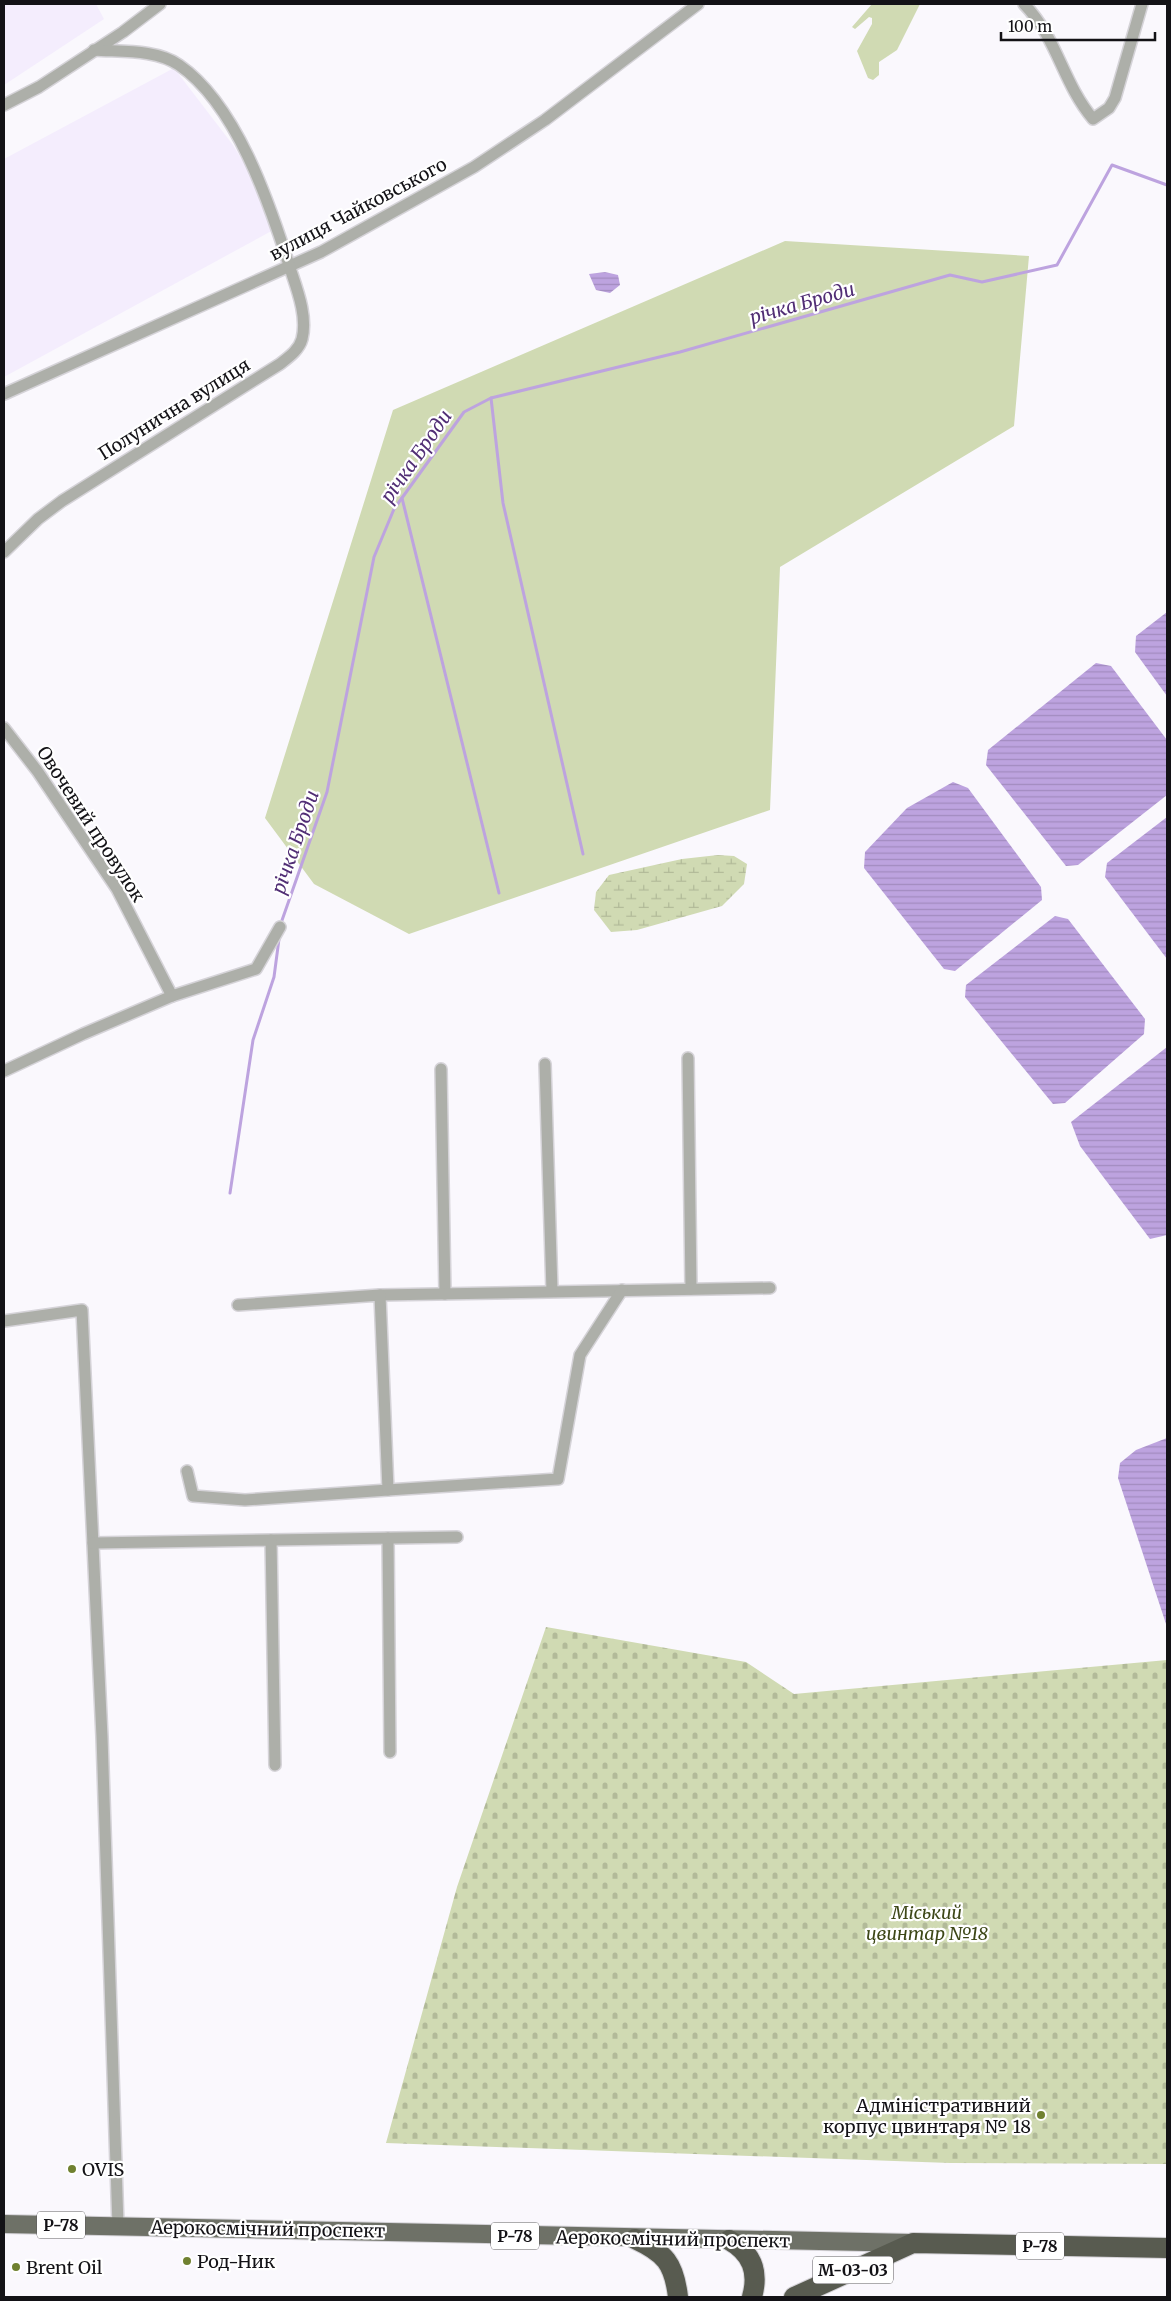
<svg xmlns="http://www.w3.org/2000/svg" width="1171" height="2301" font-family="Merriweather,serif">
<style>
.built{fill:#f4edfd}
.green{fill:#d0dab3}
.wetland{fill:url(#wetland-marsh)}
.cemetery{fill:url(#cemetery-stones)}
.water{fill:url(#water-rules)}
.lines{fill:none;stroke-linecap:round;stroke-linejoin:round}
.stream{stroke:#bda3df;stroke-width:3}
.street-casing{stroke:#d5d3d8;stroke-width:14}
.primary-casing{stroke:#d5d3d8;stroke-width:20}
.highway-casing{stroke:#d5d3d8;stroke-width:22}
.street{stroke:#adafa9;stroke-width:11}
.primary{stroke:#6e7167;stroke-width:18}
.highway{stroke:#585b50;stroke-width:20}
.poi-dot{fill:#708130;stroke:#fff;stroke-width:2}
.labels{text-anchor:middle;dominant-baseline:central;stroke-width:4.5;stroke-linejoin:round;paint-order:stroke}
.shield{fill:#fff;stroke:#5a595c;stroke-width:1}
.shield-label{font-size:16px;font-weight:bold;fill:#131216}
.street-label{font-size:18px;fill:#131216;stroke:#fff}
.park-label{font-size:18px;font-style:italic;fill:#3d4717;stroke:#fff}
.poi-label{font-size:18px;fill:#131216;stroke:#fff;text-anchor:start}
.water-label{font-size:19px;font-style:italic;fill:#512e75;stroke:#fff}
</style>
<defs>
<pattern id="wetland-marsh" width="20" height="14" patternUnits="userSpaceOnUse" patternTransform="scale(1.25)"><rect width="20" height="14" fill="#d0dab3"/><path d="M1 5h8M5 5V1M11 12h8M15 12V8" fill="none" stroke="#b2ba99"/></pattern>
<pattern id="cemetery-stones" width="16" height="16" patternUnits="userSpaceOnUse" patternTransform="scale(1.25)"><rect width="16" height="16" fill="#d0dab3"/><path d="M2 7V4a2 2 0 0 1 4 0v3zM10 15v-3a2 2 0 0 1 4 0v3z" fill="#b2ba99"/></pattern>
<pattern id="water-rules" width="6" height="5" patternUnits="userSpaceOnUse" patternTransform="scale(1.25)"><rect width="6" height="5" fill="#bda3df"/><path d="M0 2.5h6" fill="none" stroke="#a28bbf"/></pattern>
</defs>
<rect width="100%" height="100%" fill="#faf8fd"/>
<g class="built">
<path d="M4,4h92l8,15 -100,66z"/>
<path d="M174,68l59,77 25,41 19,42 -273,149v-218z"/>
</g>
<g class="green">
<path d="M872,4h48l-23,46 -18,12v13l-6,5 -5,-2 -11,-27 15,-27v-6l-3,-1 -14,12 -3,-2z"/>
<path d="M785,241l244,15 -15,170 -234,141 -10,243 -361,124 -95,-50 -49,-66 128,-408z"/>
</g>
<path class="wetland" d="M718,855l16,1 13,8 -3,20 -22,22 -85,24 -26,2 -17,-22 2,-18 13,-17 73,-16z"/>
<path class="cemetery" d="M546,1627l200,35 48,32 373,-34v504l-217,-1 -564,-20 71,-256z"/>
<g class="water">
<path d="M605,272l13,3 2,10 -10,8 -14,-3 -7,-16z"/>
<path d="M1167,612v84l-32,-44 1,-16z"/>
<path d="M1096,663l15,3 56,74v55l-89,70 -12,1 -80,-101 2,-15z"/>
<path d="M953,782l15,6 73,99 1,13 -87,71 -11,-2 -80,-101 1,-16 42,-44z"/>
<path d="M1167,817v142l-62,-82 2,-14z"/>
<path d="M1055,916l13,3 77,100 -1,15 -79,69 -12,1 -88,-107 1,-12z"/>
<path d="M1167,1047v188l-17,4 -70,-93 -9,-24z"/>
<path d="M1167,1438v189l-49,-149 2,-15 16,-13z"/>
</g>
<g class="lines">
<g class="stream">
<path d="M491,398l12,105 80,351"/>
<path d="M402,498l97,395"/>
<path d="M280,926l47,-134 47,-235 20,-48 70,-97 27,-14 189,-46 270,-77 32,7 75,-17 55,-100 55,20"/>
<path d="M230,1193l23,-153 21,-63 5,-38"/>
</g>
<g class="street-casing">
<g id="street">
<path d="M1024,4c34,35 38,78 69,115l16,-11 6,-10 27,-94"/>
<path d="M4,105l35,-18 84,-55 37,-28"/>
<path d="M4,394l317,-142 153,-85 71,-47 153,-116"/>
<path d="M4,552l34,-33 24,-18 218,-137c9,-7 19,-14 22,-25 6,-24 -6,-52 -13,-74 -20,-63 -53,-161 -110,-200 -23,-16 -58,-13 -85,-15"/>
<path d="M4,728l34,44 79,117 55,107"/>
<path d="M688,1058l3,231"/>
<path d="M545,1064l7,227"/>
<path d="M441,1069l4,225"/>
<path d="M4,1071l79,-37 89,-38 84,-27 24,-42"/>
<path d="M380,1295l390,-7"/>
<path d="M4,1321l78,-11 20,427 16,489"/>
<path d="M187,1471l6,25 52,4 143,-10 -8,-195 -142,10"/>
<path d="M388,1490l170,-11 22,-124 42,-65"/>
<path d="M388,1538l2,214"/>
<path d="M271,1540l186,-3"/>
<path d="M93,1543l178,-3 4,225"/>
</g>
</g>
<g class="primary-casing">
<path id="primary" d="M4,2224l908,19"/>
</g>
<g class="highway-casing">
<g id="highway">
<path d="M635,2239c30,14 39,24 43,58"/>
<path d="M729,2240c23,13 30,32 23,57"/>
<path d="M794,2297l119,-54 254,5"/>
</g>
</g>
<use href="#street" class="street"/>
<use href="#primary" class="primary"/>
<use href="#highway" class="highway"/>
</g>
<g class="poi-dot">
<circle cx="1041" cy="2115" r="5"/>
<circle cx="72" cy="2169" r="5"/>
<circle cx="187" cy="2261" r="5"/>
<circle cx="16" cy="2267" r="5"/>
</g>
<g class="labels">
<g class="shield">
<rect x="37" y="2211.5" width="48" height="27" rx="4"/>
<rect x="491" y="2222.5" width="48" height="27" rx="4"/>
<rect x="1016" y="2232.5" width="48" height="27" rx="4"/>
<rect x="813" y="2256.5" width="80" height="27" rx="4"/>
</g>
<g class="shield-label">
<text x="61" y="2225">Р-78</text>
<text x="515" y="2236">Р-78</text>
<text x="1040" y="2246">Р-78</text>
<text x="853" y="2270">М-03-03</text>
</g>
<g class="street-label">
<text transform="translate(358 209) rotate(-28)">вулиця Чайковського</text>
<text transform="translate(174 409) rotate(-32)">Полунична вулиця</text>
<text transform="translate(91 824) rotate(57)">Овочевий провулок</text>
<text transform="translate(268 2229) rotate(1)">Аерокосмічний проспект</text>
<text transform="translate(673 2239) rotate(1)">Аерокосмічний проспект</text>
</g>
<g class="park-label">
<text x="927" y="1912">Міський<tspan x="927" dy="21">цвинтар №18</tspan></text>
</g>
<g class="poi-label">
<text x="1031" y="2105" text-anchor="end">Адміністративний<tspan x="1031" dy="21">корпус цвинтаря № 18</tspan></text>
<text x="82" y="2169">OVIS</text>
<text x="197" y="2261">Род-Ник</text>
<text x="26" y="2267">Brent Oil</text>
</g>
<g class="water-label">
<text transform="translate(802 303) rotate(-16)">річка Броди</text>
<text transform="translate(416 456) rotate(-55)">річка Броди</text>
<text transform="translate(295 842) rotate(-71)">річка Броди</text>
</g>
</g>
<rect width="1171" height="2301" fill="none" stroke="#131216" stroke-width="10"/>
<path d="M1001 32v8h154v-8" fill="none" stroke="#131216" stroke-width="2.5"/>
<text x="1008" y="32" font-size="15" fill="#131216" stroke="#ffffff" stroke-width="4" paint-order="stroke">100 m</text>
</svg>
